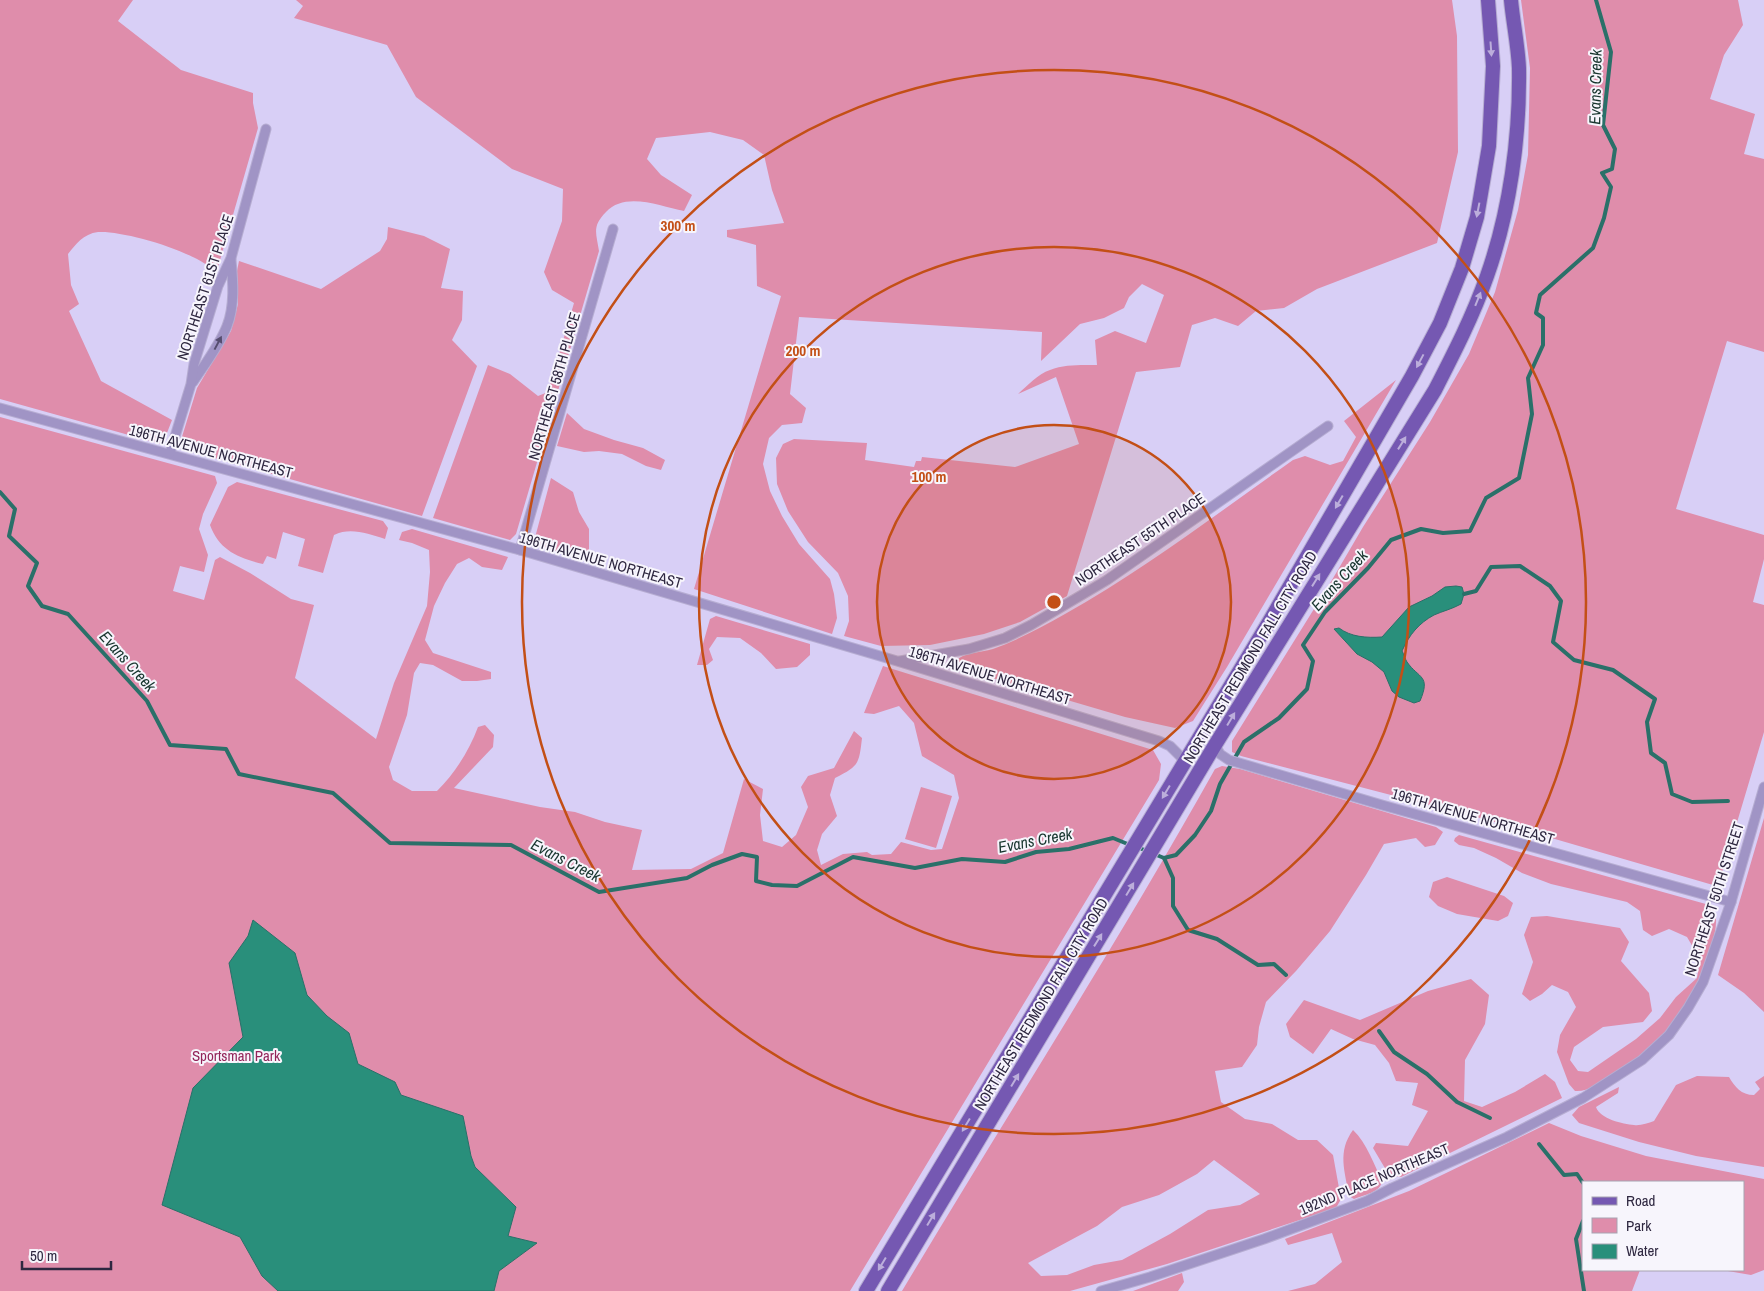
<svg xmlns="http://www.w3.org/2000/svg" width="1764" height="1291" font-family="'Archivo Narrow',sans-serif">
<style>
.green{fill:#df8dab;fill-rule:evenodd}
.water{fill:#298f7b;stroke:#2a7069}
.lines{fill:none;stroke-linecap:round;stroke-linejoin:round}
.stream{stroke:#2a7069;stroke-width:4}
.minor-casing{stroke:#b6add2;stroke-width:11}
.primary-casing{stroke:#b6add2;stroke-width:16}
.minor{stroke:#a094c5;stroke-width:9}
.primary{stroke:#7558b2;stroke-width:14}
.oneway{fill:#bcaedb}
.oneway2{fill:#564d6f}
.ring{fill:none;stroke:#c34f16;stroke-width:2.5}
.labels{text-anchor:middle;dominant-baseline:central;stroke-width:4;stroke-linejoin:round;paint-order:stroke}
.street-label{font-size:15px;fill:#2e2740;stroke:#f7f5fc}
.park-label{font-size:15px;fill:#932459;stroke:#f7f5fc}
.water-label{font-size:16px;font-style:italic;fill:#17352e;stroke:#f7f5fc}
.centre{fill:#c34f16;stroke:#f7f5fc;stroke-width:2.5}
.ring-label{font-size:15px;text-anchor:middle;font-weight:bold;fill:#c34f16;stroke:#f7f5fc;stroke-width:4;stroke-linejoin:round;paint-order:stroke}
</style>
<rect width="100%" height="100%" fill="#d8cff6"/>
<g class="green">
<path d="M0,0h133l-15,21 63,49 72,23v10l5,25 -42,146c-13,-21 -93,-44 -118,-42 -15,2 -22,12 -30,22l3,31 8,19 -10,7 32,70 71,39 -7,18 -4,6 -161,-45z"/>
<path d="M296,0h1156l5,36 1,116 -21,91 -120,46 -33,19 -28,3 -18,15 -23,-8 -23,7 -12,42 -44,5 -69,224 -47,26 -36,12 -54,11 -49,1 -37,-10 5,-15 -1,-25 -10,-23 -30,-31 -20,-31 -11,-27 -1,-26 7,-14 11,-5 73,4 -2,17 49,7 2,-6h5l1,-4 93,10 64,-23 -23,-67 -38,17c9,-8 20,-20 32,-24 15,-6 32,-5 47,-5l-2,-25 20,-9 31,12 18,-48 -22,-11 -13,13 -5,11 -20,10 -24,6 -39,37 1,-29 -243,-15 -9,77 16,14 -4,15 -20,2 -13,13 -6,26 7,27 12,25 17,28 31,35 4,15 3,24 -5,16 -138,-45 87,-293 -24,-10 -1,-41 -29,-8v-7l57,-7 -12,-33 -8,-35 -21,-15 -33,-8 -54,6 -9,21 14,16 31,20 -8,16c-24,-5 -59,-20 -78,1 -14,14 -10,21 -7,39l-83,283 -6,6 -77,-22 55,-153 22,9 28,22 10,-4 26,-89 -22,-13 -8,-18 18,-51 1,-32 -51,-20 -96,-72 -29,-52 -93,-27 9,-12z"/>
<path d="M1521,0h217l5,25 -19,30 -14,44 45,15 -11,40 20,5v193l-37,-11 -51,168 88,26v24l-11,43 11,3v127l-43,144 -8,9 -203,-59 -269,-70 -9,-4v-11l100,-161 31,-53 67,-105 39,-68 26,-62 23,-82 10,-55 2,-87z"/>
<path d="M388,227l36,9 26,13 -9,39 22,3 -1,29 -10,20 25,26 -55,150 -236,-66 -5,-10 16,-52 34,-57 7,-27 -1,-33 2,-10 82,28 59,-38 7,-12z"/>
<path d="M1396,380l-169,287 -34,54 -18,7 -50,-11 -167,-49 -4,-6c10,-10 26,-9 39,-13 25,-9 49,-22 72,-35 80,-45 153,-101 228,-154l12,-4 25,9 13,-4 13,-24 -12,-16z"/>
<path d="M567,413l17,16 30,11 29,8 22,12 -4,10 -15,-4 -24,-12 -23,-3 -15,1 -27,-6z"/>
<path d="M0,417l215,59 2,7 -14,31 -4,15 9,26 -4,17 -24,-6 -7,25 31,9 11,-40 5,-3 30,16 41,26 23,6 -19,73 81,61 18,-56 33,-77 3,-34 -1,-22 -17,-7 -13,-3 3,-8 10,-3 96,28 -6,13 -20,-3 -13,-9 -12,6 -12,19 -11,23 -9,34 8,13 58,19v7l-14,2h-15l-29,-16 -13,-2 -6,10 -7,42 -18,52 4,13 19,11h25c18,-18 32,-40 41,-64l7,-2 9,10 -1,12 -39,41 86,19 35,5 30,10 37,8 -10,40 59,-1 32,-16 21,-74 19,10 -3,26 3,26 19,6 14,-12 12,-28 -7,-20 7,-11 26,-8 20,-37 8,7c-3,26 -3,28 -27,40l-5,17 7,21 -15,18 -5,16 4,15 22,-11 24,-2 5,3 19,-1 10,-12 30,8 11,-1 17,-51 -5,-23 -32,-19 -8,-33 -15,-17 -25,8 -10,-1 19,-47 270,84 8,14 -2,16 -309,511h-850z"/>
<path d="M551,478l22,14 6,20 10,17v31l-56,-15z"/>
<path d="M237,482l146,39 5,7 -3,11c-17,-5 -34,-12 -51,-4l-11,38 -25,-7 7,-27 -22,-7 -7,27 -9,-3 -4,8c-25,-6 -44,-14 -53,-39l18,-38z"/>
<path d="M716,616l94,28v11l-13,12 -21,2 -15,-16 -21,-15 -23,-1 -8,12 4,11 -6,5h-10l13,-46z"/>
<path d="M1222,766l18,3 196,58 7,5 -8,13 -10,2 -9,-9 -32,6 -18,31 -36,56 -34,40 -30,31 -7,25 -2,18 -15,22 -27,4 6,31 24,17 27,5 26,16h19l16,15 8,44 -5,9 -169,56 -97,27h-168c104,-174 214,-345 313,-522zM1214,1160l46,34 -20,11 -32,5 -38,24 -48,26 -28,5 -27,10 -26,1 -13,-13 69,-37 25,-19 37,-12 38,-21z"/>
<path d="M921,787l31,9 -16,52 -31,-9z"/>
<path d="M1764,818v194l-20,-19 -26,-18z"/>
<path d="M1459,835l254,71c6,14 2,27 -2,41 -12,45 -41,89 -79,116 -7,5 -15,9 -23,14 -11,7 -21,15 -34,14l-6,-7 -12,-32 3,-17 16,-28 -8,-15 -16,-7 -10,9 -12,7 -8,-7 11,-32 -9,-27 7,-18 16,-1 73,12 9,14 -8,19 28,32 3,18 -9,11 -40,5 -29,20 -4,13 8,11 10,1 48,-33 24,-21 16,-21 21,-19 3,-19 -13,-22 -18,-8 -17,7 -9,-6 -3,-19 -13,-9 -76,-18 -29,-11 -26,-15 -22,-10 -15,-3 -5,-4 1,-3z"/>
<path d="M1447,877l57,19 9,7 -5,13 -10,5 -41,-7 -19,-8 -9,-9 4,-15z"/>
<path d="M1471,979l18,16 -4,29 -20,36 -1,41 18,6 33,-15 30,-18 10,8 7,16 -161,79 -12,-2 -16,-27 3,-5 32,3 20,-35 -16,-6 6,-22 -22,-2 -7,-18 -14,-18 -22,-6 -22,-10 -18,25 -23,-17 -4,-13 18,-24 56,20 68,-29z"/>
<path d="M1697,1076l32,1c6,10 12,18 25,18l6,-6 -5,-7 9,-6v91l-68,-11 -57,-14 -60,-19 -7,-8 7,-8 40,-20 -1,6 -22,14c4,12 27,17 38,18 6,1 14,-2 20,-4l22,-36z"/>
<path d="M1549,1123l32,13 65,20 118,23v91l-13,5 -29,-5h21v-88h-160v88h57l-8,21h-344l27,-7 27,-22 -10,-29 -44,12 -3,-6 124,-48z"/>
<path d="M1353,1130c14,13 21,35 29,51 -1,11 -18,14 -28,18l-5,-3c-4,-25 -12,-44 4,-66z"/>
<path d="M1182,1273l2,9 -6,9h-45z"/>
</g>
<g class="water">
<path d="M1456,586l6,1 2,7 -3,10c-9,5 -18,7 -27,11 -15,8 -25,20 -32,36 2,3 3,8 5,11 12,17 24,13 13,39l-6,2 -15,-6 -7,-6 -8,-19 -12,-10 -15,-8 -23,-25 5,-1c12,9 27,10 43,9l27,-30 23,-11 13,-9z"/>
<path d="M253,920l42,33 12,42 20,21 22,17 9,31 37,18 6,13 62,21 8,40 4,11 41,40 -8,29 29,7 -38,28 -5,20h-216l-16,-15 -22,-39 -78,-32 31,-117 50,-51 -14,-74 19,-27z"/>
</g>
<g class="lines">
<g class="stream">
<path d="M0,492l15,17 -6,27 28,27 -9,23 14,20 26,8 79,87 23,44 56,4 13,25 94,19 57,50 121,2 88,47 88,-14 25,-13 30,-11 15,3 -1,24 16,4 25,1 56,-29 62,11 47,-9 43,3 31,-10 33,-3 44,-11 17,7"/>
<path d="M1464,594l12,-3 15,-24 29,-1 30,20 11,15 -8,41 21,18 39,10 42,29 -8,23 4,31 14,10 7,31 20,8 36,-1"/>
<path d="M1137,847l27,11 12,-3 19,-20 16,-24 9,-27 24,-42 35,-24 28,-29 6,-28 -10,-16 22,-33 43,-44 23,-28 30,-11 22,4 27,-2 16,-33 33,-20 13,-64 -4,-36 15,-33v-27l-7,-5 4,-18 53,-47 11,-30 7,-31 -9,-14 10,-4 3,-20 -12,-24 8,-73 -15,-52"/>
<path d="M1164,858l9,20v28l15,24 29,9 41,26 16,-1 12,11"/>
<path d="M1379,1031l15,21 33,22 30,28 33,16"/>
<path d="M1539,1144l25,31 13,-1 6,9"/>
<path d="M1583,1221l-7,18 8,52"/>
</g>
<g class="minor-casing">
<g id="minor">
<path d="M193,382c12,-18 26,-36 34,-56 8,-20 6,-45 4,-66"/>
<path d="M0,408l520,142 377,111 262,80 11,5 15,15"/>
<path d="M170,453l21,-69 3,-20 24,-78 13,-28 35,-129"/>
<path d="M520,550l93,-321"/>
<path d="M900,661l69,-12 36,-11 26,-13 76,-45 221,-154"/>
<path d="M1215,745l5,9 9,6 153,45 349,97"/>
<path d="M1101,1291l49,-14 114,-38 103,-38 25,-13 115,-51 76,-39 59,-38 27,-25 19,-27 15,-26 28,-80 33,-115"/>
</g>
</g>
<g class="primary-casing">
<g id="primary">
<path d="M866,1291l403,-669 143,-246 28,-53 22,-55 15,-51 12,-71 4,-80 -5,-66"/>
<path d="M888,1291l327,-546 220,-355c19,-37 38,-74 52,-114 23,-65 33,-139 32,-208 -1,-23 -6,-46 -8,-68"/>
</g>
</g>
<use href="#minor" class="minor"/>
<use href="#primary" class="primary"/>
</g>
<defs><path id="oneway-solid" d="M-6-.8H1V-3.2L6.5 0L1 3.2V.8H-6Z" transform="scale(1.25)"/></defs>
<g class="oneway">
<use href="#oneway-solid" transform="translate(1491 49) rotate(86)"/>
<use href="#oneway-solid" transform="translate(1478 210) rotate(101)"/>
<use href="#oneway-solid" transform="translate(1478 299) rotate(-68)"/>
<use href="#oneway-solid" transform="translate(1420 361) rotate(118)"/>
<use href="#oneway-solid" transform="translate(1402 443) rotate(-58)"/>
<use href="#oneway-solid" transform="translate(1339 502) rotate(120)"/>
<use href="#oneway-solid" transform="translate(1316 580) rotate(-58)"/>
<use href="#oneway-solid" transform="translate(1231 719) rotate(-59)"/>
<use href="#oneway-solid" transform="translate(1166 792) rotate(121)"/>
<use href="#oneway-solid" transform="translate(1130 889) rotate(-59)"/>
<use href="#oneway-solid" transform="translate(1098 940) rotate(-58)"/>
<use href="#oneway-solid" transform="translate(1015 1080) rotate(-59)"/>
<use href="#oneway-solid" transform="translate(966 1125) rotate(121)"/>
<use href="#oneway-solid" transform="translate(931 1219) rotate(-59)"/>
<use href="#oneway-solid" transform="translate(882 1264) rotate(121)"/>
</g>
<use class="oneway2" href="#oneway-solid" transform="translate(218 343) rotate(-62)"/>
<circle cx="1054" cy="602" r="177" fill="#c34f16" fill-opacity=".12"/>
<g class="ring">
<circle cx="1054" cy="602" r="177"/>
<circle cx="1054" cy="602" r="355"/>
<circle cx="1054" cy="602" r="532"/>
</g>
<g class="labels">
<g class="street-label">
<text transform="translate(205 287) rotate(-72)">NORTHEAST 61ST PLACE</text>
<text transform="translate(554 386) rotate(-74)">NORTHEAST 58TH PLACE</text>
<text transform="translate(211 451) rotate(15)">196TH AVENUE NORTHEAST</text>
<text transform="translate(1140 539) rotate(-34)">NORTHEAST 55TH PLACE</text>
<text transform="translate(601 560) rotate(16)">196TH AVENUE NORTHEAST</text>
<text transform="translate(1250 657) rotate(-59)">NORTHEAST REDMOND FALL CITY ROAD</text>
<text transform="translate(990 675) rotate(17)">196TH AVENUE NORTHEAST</text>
<text transform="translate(1473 816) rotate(16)">196TH AVENUE NORTHEAST</text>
<text transform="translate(1714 899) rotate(-72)">NORTHEAST 50TH STREET</text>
<text transform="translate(1041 1004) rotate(-59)">NORTHEAST REDMOND FALL CITY ROAD</text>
<text transform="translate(1374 1179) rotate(-23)">192ND PLACE NORTHEAST</text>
</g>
<g class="park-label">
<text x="236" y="1055">Sportsman Park</text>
</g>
<g class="water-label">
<text transform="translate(1595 87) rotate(-89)">Evans Creek</text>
<text transform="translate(1339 580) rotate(-48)">Evans Creek</text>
<text transform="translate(128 661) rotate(48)">Evans Creek</text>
<text transform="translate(1035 840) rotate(-11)">Evans Creek</text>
<text transform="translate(566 860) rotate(27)">Evans Creek</text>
</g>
</g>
<circle cx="1054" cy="602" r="8" class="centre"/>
<g class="ring-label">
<text x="678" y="231">300 m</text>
<text x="803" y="356">200 m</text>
<text x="929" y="482">100 m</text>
</g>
<rect x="1582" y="1181" width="162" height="90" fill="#f7f5fc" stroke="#a7a3b1"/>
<rect x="1592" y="1197" width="25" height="8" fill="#7558b2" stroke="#a7a3b1"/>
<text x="1626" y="1206" font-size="15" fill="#2e2740">Road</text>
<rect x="1592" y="1218" width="25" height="15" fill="#df8dab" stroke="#a7a3b1"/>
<text x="1626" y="1231" font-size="15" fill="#2e2740">Park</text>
<rect x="1592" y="1244" width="25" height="15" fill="#298f7b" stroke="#a7a3b1"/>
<text x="1626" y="1256" font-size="15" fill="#2e2740">Water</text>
<path d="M22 1261v8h89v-8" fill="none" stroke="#2e2740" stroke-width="2.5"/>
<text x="30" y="1261" font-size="15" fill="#2e2740" stroke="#f7f5fc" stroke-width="4" paint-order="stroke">50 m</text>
</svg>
